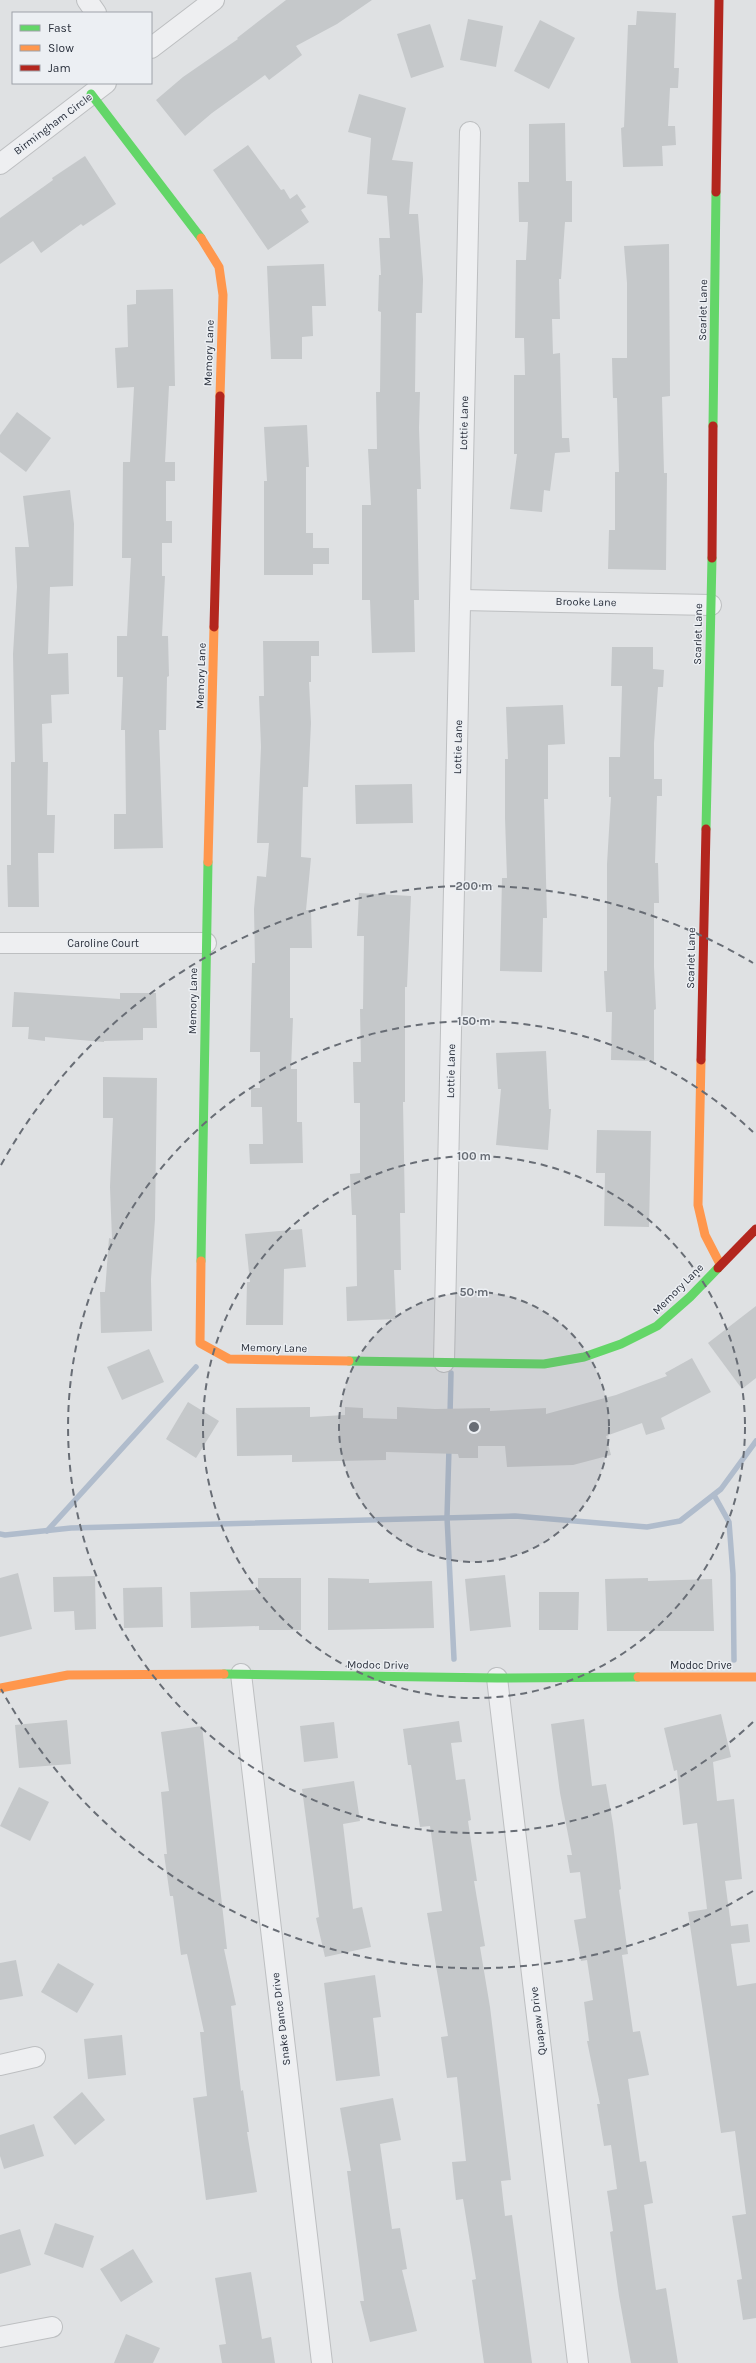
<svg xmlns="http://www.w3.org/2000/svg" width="756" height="2363" font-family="Karla,sans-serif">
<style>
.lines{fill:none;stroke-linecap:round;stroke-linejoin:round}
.stream{stroke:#b0bccc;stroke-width:5.5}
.building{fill:#c5c8ca}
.street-casing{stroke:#bdbfc1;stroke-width:22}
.street{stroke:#eeeff1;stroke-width:20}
.fast{stroke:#63d668;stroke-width:9}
.slow{stroke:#ff974d;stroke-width:9}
.jam{stroke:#b3261e;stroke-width:9}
.ring{fill:none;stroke:#686d75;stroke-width:2;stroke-dasharray:7 5}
.labels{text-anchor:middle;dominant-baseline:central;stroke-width:3;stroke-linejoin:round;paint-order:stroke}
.street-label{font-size:11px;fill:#282e3a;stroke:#eceff3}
.centre{fill:#686d75;stroke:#eceff3;stroke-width:2}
.ring-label{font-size:12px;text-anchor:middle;font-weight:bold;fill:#686d75;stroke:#eceff3;stroke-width:3;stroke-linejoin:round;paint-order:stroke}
</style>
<rect width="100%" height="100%" fill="#dfe1e3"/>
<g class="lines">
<g class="stream">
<path d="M450,1415l1,-42"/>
<path d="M449,1448l-2,69 7,142"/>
<path d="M714,1495l15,27 4,52 1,86"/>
<path d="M47,1531l149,-164"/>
<path d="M0,1534l5,1 66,-7 444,-12 132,11 33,-6 41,-32 35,-48"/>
</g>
</g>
<g class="building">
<path d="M286,0h86l-35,24 -41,22 6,9 -33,25 -4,-5 -53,38 -27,23 -29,-36 27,-23 55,-38 -1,-1z"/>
<path d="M637,11l39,2 -2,55h5l-1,20h-8l-2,38h7l1,19 -14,1 1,20 -40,1 -2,-39 3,-1 4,-102h8z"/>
<path d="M468,19l35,7 -7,41 -36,-7z"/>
<path d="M540,20l35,18 -26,51 -35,-18z"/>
<path d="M430,24l14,43 -33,11 -14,-44z"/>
<path d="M359,94l47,14 -14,52 21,2 -4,52h9l5,65 -1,34h-6l-1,79h5l-1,36 2,61h-4l2,111h-5l1,52 -43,1 -2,-53h-8v-95h9l-3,-56h9l-1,-57h4l1,-80 -3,-1 1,-36h2l-2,-37h11l-3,-42 -20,-2 4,-56 -23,-6z"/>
<path d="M565,123l1,58h6v41h-7l-4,57h-2l1,40h-8l1,35 7,-1 2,85h7l1,14 -15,1 -5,38 -6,-1 -2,22 -32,-3 7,-55h-3v-79h11l-1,-37h-9l1,-78h10l2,-38h-9l-1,-40h11v-58z"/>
<path d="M248,145l33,45 3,-1 6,10 7,-5 9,13 -5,3 8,12 -41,28 -55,-80z"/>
<path d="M85,156l31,48 -33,22 -2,-2 -40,29 -8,-12 -33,23v-46l53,-38 -1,-2z"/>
<path d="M669,244l1,152 -8,1 2,76h3l-1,97 -58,-1 1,-39h6v-58h4l-2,-74h-4l-1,-40h15v-75l-3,-37z"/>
<path d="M324,264l2,42h-14l1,30 -11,1v22h-31l-4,-93z"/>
<path d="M173,289l2,97h-6l-4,76h10v19h-9v40h6v22h-10v33h3l-3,60h6l1,40 -2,1 -1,53h-7l4,118 -49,1v-35h12l-1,-84h-4l2,-53h-6v-41h10l4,-78h-9l1,-96h7l4,-75 -17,1 -2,-40 13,-1 -1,-42 9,-1v-14z"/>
<path d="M17,412l34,26 -25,34 -26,-20v-17z"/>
<path d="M307,425l2,42h-3v66h7v15h16v16h-16v11h-49v-94h3l-3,-54z"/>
<path d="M70,490l4,34 -1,62 -23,1 -2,67 20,-1 1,41 -18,1 1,28 -10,1 1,38h5l-1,53h8l-1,38h-16l1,54h-31l-1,-42h4v-103h4l-2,-108 4,-67 -2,-40h14l-6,-51z"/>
<path d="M263,641h56v15h-8v26h-2l2,41 -3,64h-5l-2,70 10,1 -5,52h5l1,38h-22v70h3l-2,51h6v53h5l1,41 -53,1 -1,-20h14l-1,-37h-11v-19h9v-36h-10l2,-89h3l-1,-54 3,-33 9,1 3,-34h-12l4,-96 -2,-51h5z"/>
<path d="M612,647h41v22l11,1 -1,17h-5l-4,56v36h8v17h-5l-2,67h3l1,40h-5v64l2,42 -2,1v51l-43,-1 1,-48h-6l-2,-41h3v-107l4,-67h-2v-40h11l2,-71h-11z"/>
<path d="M563,705l2,39 -17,1v54h-4l3,119h-4l-1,54 -42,-1 2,-93h5l-2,-60v-59h3l-2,-52z"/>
<path d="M412,784l1,39 -57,1 -1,-39z"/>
<path d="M359,893l52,3 -4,91h-2v115h-2l2,111h-5l1,57h-7l2,49 -49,2 -1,-34 11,-1 -1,-71h-4l-2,-41 10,-1v-70h-6l-1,-41h8l-1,-53h3l1,-73h-7z"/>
<path d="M14,992l106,7v-6h36l1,35h-14v12l-39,1v1l-59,-5v4l-17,-2 1,-12h-17z"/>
<path d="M546,1051l3,58h2l-3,41 -52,-5 5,-56h-3l-2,-36z"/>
<path d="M103,1077l54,1 -2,141 -4,60 1,52 -51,2 -1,-41h5l4,-54 3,1 -2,-52 3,-69h-10z"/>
<path d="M597,1130l54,1 -2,96 -45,-1 1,-53h-9z"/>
<path d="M302,1229l4,38 -22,2 -1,56h-37l1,-43h3l-5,-48z"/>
<path d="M756,1306v72l-14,11 -34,-46z"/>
<path d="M149,1349l15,33 -42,18 -15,-33z"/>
<path d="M692,1358l19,34 -50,26 4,11 -19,6 -4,-12 -36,13 5,19 -38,10 -66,2 -2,-21h-27v12h-19l-1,-4 -72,-2v8l-94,2v-7l-55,1 -1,-48 74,-1v10l35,-2v-8l18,1v10l34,1v-12l38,2 55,-1v3l56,-3v6l70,-19 51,-19 -2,-3z"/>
<path d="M188,1402l31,19 -23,37 -30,-19z"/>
<path d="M18,1573l14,56 -32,8v-59z"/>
<path d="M505,1575l6,52 -41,4 -5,-52z"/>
<path d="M95,1576l1,53 -21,1 -1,-19 -20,1 -1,-35z"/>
<path d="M258,1578h43v52h-42v-4l-68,2 -1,-36 68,-2z"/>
<path d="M328,1578l41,1v4l63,-2 2,47 -106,2z"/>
<path d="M648,1578v3l64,-2 2,52h-107l-2,-52z"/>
<path d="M162,1587l1,40 -39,1 -1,-40z"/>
<path d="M539,1592h40l-1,38h-39z"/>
<path d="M721,1714l10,43 -18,5 4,39 17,-2 8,80 -17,2 6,45 17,-2 2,18 -19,2 6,42 19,-3v335l-13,2 -6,-40 5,-1 -10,-63 14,-2 -11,-83 -14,2 -33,-221 19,-3 -10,-86 -14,2 -6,-55 -3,1 -10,-43z"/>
<path d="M584,1719l8,67 14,-2 7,40 8,65 -2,1 9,64 -6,1 11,77 7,-1 9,44 -21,4 12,83 6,-1 7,42 -9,2 12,85 10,-2 12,75h-47l-12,-67 -9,-64 3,-1 -6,-40 10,-2 -6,-44 -7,1 -7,-42h3l-13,-63h2l-5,-39 9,-2 -6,-40 -6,1 -7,-41 12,-2 -6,-46 -10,1 -3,-18h5l-12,-62 -9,-69z"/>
<path d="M67,1720l4,44 -52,4 -4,-43z"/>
<path d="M459,1721l3,21 -11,1 5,37 9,-1 6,41 -3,1 9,60h-3l11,65 -5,1 10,60 21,173 -10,1 4,35 7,-1 20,148h-48l-12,-83 4,-1 -13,-80 -7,1 -4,-38 14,-1 -9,-84 -10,1 -6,-41 7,-1 -21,-123 15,-2 -12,-85 -10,1 -9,-62h-3l-5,-36z"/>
<path d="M334,1722l4,36 -34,4 -4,-36z"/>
<path d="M202,1726l25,223h-3l12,56 -5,1 10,85 2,-1 6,42h-2l10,60 -51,8 -13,-102 14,-2 -7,-64h4l-17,-78 -6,1 -8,-59h-3l-6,-42h3l-6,-62 8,-1 -8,-59z"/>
<path d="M354,1781l6,40 -17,3 10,85 9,-2 9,40 -46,10 -9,-39 3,-1 -17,-128z"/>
<path d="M19,1787l30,15 -19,39 -30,-15z"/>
<path d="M16,1960l7,36 -23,4v-37z"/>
<path d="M58,1963l36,21 -17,29 -36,-21z"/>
<path d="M375,1975l6,42 -8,1 7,58 -44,5 -12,-98z"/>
<path d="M122,2035l4,40 -38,4 -4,-40z"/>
<path d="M82,2092l23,28 -30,25 -22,-28z"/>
<path d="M393,2098l8,42 -21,4 12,85 8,-1 7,41 -5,1 15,61 -47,11 -10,-41h4l-17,-130h4l-11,-63z"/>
<path d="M34,2124l10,32 -40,13 -4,-13v-21z"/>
<path d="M55,2223l39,13 -11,32 -39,-14z"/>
<path d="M20,2229l11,36 -31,9v-39z"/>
<path d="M133,2249l20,33 -32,20 -21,-33z"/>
<path d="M251,2272l11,67 9,-2 4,26h-53l-3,-18 7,-1 -11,-66z"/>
<path d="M126,2334l34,14 -7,15h-39z"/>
</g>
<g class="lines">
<g class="street-casing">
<g id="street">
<path d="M87,0l9,13"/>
<path d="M151,48l63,-48"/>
<path d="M0,164l106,-81"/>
<path d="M461,600l250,5"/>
<path d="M0,943h206"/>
<path d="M444,1362l26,-1230"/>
<path d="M241,1674l81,689"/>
<path d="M497,1678l81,685"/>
<path d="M0,2065l35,-8"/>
<path d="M0,2337l52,-10"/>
</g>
</g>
<use href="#street" class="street"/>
<g class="fast">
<path d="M91,94l110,144"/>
<path d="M713,426l3,-234"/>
<path d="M706,829l6,-271"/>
<path d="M201,1261l7,-399"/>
<path d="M349,1361l195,3 40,-7 37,-13 36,-18 33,-29 28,-29"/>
<path d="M224,1674l273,4 141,-1"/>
</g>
<g class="slow">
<path d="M201,238l18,29 4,28 -3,101"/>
<path d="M208,862l6,-235"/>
<path d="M701,1060l-3,145 7,30 15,29"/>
<path d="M201,1261l-1,82 29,16 120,2"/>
<path d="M638,1677h118"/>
<path d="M0,1688l68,-13 156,-1"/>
</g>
<g class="jam">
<path d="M716,192l3,-192"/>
<path d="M712,558l1,-132"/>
<path d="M214,627l6,-231"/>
<path d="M701,1060l5,-231"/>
<path d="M718,1268l38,-39"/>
</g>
</g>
<circle cx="474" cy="1427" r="135" fill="#686d75" fill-opacity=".12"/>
<g class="ring">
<circle cx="474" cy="1427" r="135"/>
<circle cx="474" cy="1427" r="271"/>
<path d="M753 1722A406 406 0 1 1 753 1132"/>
<path d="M753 1891A541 541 0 0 1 1 1689M1 1165A541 541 0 0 1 753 963"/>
</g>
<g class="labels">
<g class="street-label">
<text transform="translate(53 124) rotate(-37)">Birmingham Circle</text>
<text transform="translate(703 310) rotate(-89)">Scarlet Lane</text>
<text transform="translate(209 353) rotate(-88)">Memory Lane</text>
<text transform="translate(464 423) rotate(-89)">Lottie Lane</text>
<text transform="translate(586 602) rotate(1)">Brooke Lane</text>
<text transform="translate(698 634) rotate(-89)">Scarlet Lane</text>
<text transform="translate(201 676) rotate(-88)">Memory Lane</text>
<text transform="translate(458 747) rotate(-89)">Lottie Lane</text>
<text x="103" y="943">Caroline Court</text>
<text transform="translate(691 958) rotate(-89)">Scarlet Lane</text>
<text transform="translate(193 1001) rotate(-89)">Memory Lane</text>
<text transform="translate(451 1071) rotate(-89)">Lottie Lane</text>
<text transform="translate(678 1289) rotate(-45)">Memory Lane</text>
<text transform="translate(274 1348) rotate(1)">Memory Lane</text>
<text transform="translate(378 1665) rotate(1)">Modoc Drive</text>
<text x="701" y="1665">Modoc Drive</text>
<text transform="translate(281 2019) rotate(-97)">Snake Dance Drive</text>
<text transform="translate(538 2021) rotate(-97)">Quapaw Drive</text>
</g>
</g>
<circle cx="474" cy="1427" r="6" class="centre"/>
<g class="ring-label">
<text x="474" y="890">200 m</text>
<text x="474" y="1025">150 m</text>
<text x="474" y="1160">100 m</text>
<text x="474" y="1296">50 m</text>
</g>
<rect x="12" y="12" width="140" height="72" fill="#eceff3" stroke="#9ea2a9"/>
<rect x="20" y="25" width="20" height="6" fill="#63d668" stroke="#9ea2a9"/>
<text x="48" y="32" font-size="12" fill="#282e3a">Fast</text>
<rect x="20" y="45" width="20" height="6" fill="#ff974d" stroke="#9ea2a9"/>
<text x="48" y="52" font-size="12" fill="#282e3a">Slow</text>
<rect x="20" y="65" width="20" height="6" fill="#b3261e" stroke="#9ea2a9"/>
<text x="48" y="72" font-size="12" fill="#282e3a">Jam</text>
</svg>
